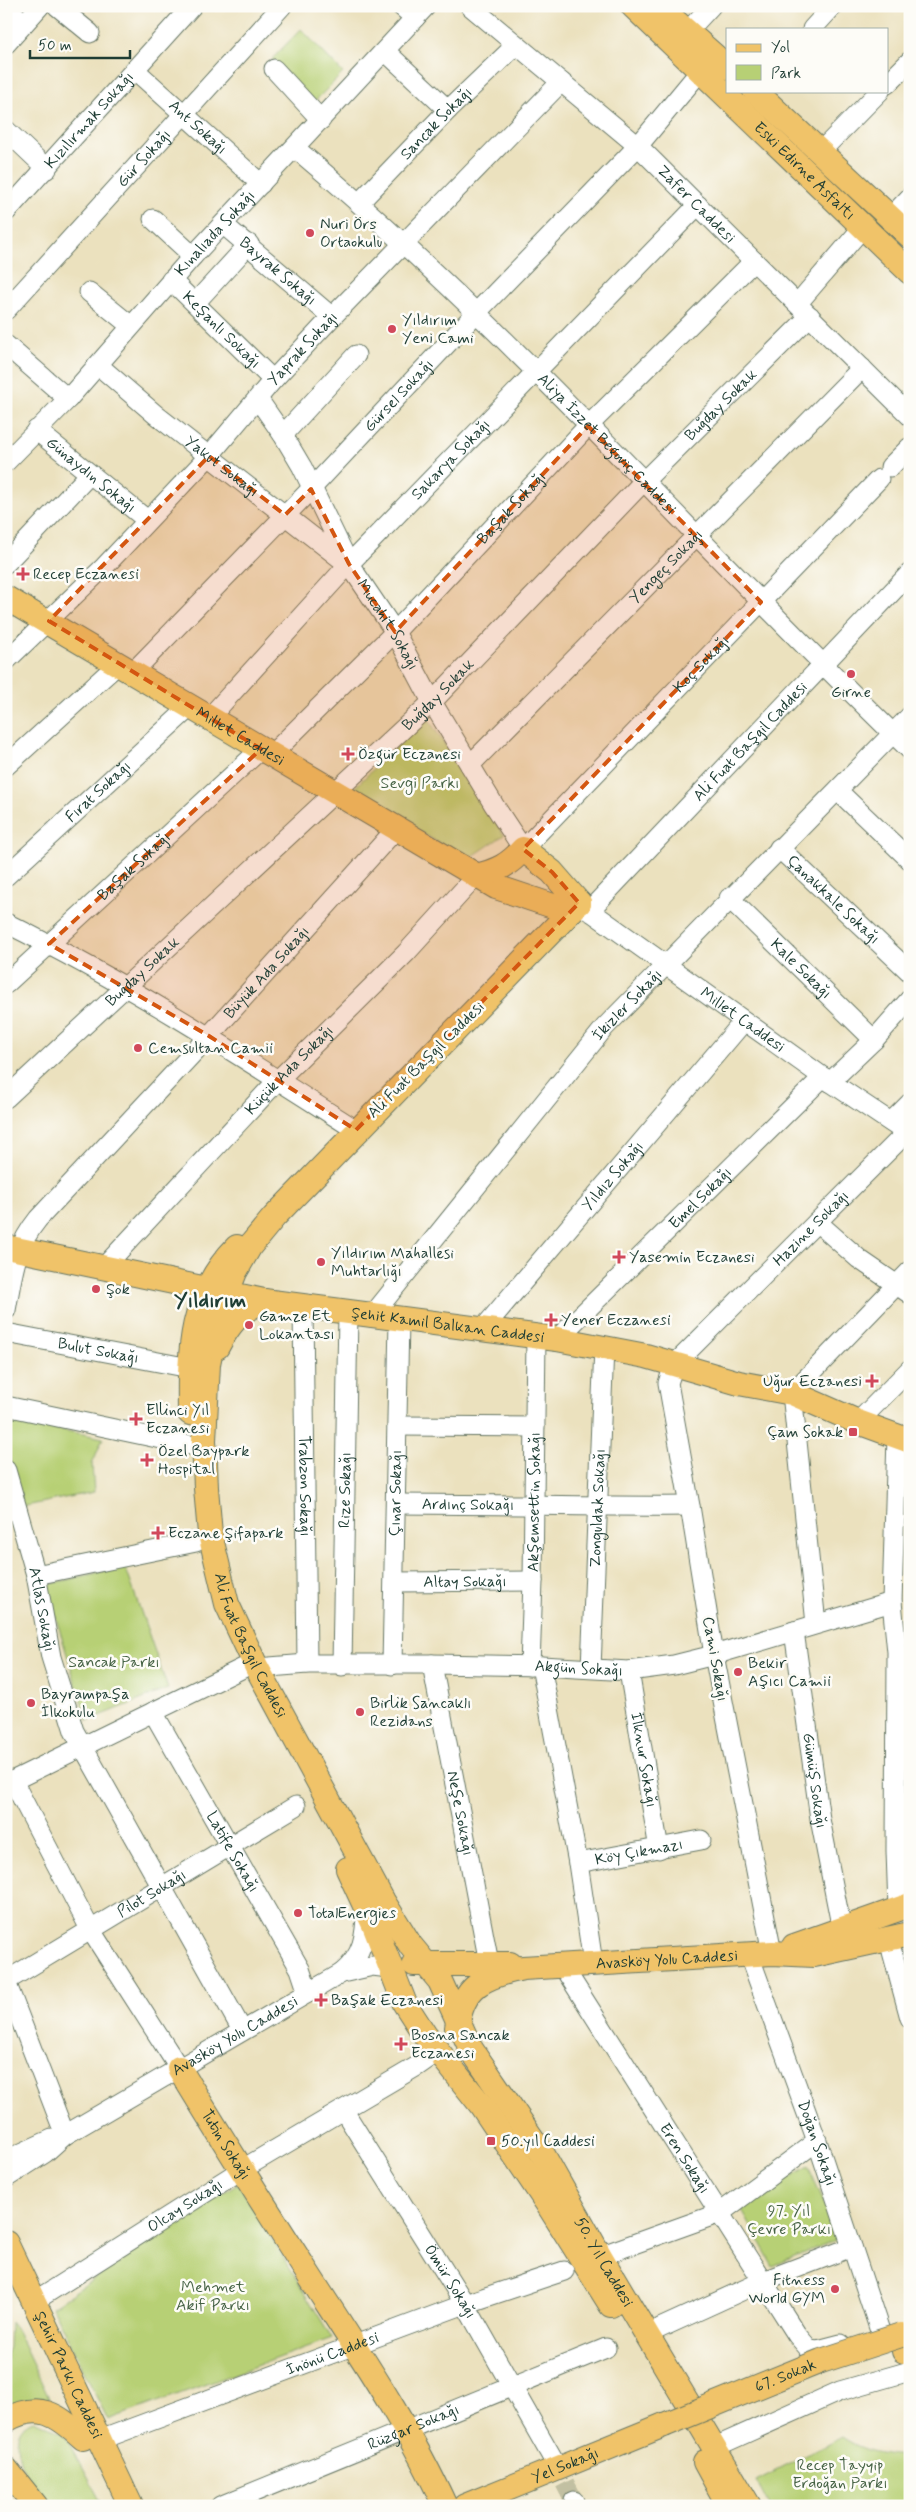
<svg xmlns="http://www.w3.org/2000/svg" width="916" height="2512" font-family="Mynerve,sans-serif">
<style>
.green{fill:#b7d075;stroke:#6b8654}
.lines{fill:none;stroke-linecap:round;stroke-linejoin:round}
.minor-tunnel{stroke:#c2c0a2;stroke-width:19;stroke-dasharray:19 9;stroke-linecap:butt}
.minor-casing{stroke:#667664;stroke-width:21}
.major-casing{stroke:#667664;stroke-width:26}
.minor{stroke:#fff;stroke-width:19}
.major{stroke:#f0c369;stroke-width:24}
.major-bridge-casing{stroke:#667664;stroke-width:26;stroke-linecap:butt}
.major-bridge{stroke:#f0c369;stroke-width:24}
.marked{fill:#d45610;fill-opacity:0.2;stroke:#d45610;stroke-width:4;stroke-dasharray:10 6;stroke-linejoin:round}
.poi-dot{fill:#d1495b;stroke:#fdfcf7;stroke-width:2}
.labels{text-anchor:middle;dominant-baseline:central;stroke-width:5;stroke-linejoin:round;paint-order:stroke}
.street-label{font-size:16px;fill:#1f3d34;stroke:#fdfcf7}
.poi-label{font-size:16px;fill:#1f3d34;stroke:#fdfcf7;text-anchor:start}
.park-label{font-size:16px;fill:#456244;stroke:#fdfcf7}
.district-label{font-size:21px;font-weight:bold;fill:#1f3d34;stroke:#fdfcf7}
</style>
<rect width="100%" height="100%" fill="#fdfcf7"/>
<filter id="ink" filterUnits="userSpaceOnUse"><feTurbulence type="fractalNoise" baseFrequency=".02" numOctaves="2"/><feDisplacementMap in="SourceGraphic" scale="10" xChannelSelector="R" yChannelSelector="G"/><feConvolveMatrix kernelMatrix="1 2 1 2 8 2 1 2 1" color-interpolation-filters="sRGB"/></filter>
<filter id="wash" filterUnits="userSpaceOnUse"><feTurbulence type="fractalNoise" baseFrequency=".0096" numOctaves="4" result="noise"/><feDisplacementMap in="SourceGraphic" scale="20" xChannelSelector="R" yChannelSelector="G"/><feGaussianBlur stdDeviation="1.12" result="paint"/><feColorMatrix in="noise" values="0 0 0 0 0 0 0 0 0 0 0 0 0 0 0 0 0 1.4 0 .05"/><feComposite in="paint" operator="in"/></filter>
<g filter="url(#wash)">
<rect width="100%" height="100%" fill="#ebe1be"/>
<g class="green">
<path d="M301,29l42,44 -29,29 -42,-43z"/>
<path d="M427,717l77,118 -37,25 -89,-53 -24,-19z"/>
<path d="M6,1419l97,19 -11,26 2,28 -73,15 -15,-63z"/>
<path d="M125,1566l43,123 -81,32 -41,-136z"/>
<path d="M808,2166l32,72 -67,28 -33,-59z"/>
<path d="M238,2183l94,155 -224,82 -56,-113z"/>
<path d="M10,2322l7,9 32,67 -5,6 -16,-3 -22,5v-52l3,-7z"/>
<path d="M33,2420l31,13 39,73h-57c-20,-24 -46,-73 -13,-86z"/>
<path d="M842,2437c22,15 42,18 68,19v50h-141l-13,-25z"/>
</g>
</g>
<g filter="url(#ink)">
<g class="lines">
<path class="minor-tunnel" d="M552,2458l22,43"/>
<g class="minor-casing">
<g id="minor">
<path d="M57,6l33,27"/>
<path d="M401,6l14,12"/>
<path id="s1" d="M470,6l168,140 272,270"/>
<path d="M6,7l18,16"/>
<path d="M812,29l21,-23"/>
<path d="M687,32l24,-26"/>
<path d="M6,44l34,-38"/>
<path d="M385,51l63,59"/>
<path d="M274,69l47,51"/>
<path id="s2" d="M135,70l126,114"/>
<path d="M887,84l23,-23"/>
<path d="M6,130l41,39"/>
<path id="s3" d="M295,148c220,185 408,403 615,602"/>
<path d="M820,152l60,-61"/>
<path id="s4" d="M359,203l89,-93 68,-65"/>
<path id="s5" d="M6,212l186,-206"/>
<path d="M891,217l19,-20"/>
<path d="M153,219l40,37"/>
<path id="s6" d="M224,225l108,92"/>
<path id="s7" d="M171,280l102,100"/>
<path d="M89,292l42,34"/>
<path d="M196,302l53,-58"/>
<path d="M798,303l65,-76"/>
<path id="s8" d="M6,310l276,-304"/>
<path d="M6,345l62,54"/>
<path id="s9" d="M98,365l58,50 189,147"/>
<path id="s10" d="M258,399l25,36 19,32 47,97 46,68 37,70 62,103 29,44 356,-370"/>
<path id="s11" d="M36,430l111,90"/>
<path d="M283,435l73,-80"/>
<path id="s12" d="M6,462l62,-63 125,-143 233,-250"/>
<path d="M890,467l20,-20"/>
<path d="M6,563l84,-89"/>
<path id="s13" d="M6,661l98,-94 105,-111 64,-76 59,-63 229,-235"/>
<path id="s14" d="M132,673l179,-184 166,-177 161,-166 63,-76"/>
<path id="s15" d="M209,718l140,-154 349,-359"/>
<path id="s16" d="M271,755l124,-123 193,-206 166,-165"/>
<path id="s17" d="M470,765l392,-397"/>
<path d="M6,766l112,-102"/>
<path d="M838,791l72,69"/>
<path id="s18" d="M779,848l131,124"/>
<path id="s19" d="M6,876l184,-169"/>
<path id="s20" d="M729,898l145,142"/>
<path id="s21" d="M579,903l244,174 87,58"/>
<path id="s22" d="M589,911l321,-338"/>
<path d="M6,923c122,60 236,134 350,207"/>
<path id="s23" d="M6,984l255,-235"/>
<path d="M830,1082l44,-42 36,-41"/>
<path id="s24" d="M6,1098l426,-396 212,-221 166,-165"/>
<path d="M891,1122l19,-19"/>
<path d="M817,1222l42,37 51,35"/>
<path id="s25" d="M105,1266l173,-186 128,-127 70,-77"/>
<path id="s26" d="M303,1307l4,357"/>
<path id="s27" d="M6,1310c7,-37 8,-61 32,-91l171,-183 187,-207"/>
<path id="s28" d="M371,1317l234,-290 305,-311"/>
<path id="s29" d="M482,1330l262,-309"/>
<path id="s30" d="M6,1333l184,35"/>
<path id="s31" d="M557,1339l266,-262"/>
<path d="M6,1406l184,39"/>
<path d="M858,1422l52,-53"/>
<path d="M398,1426l137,1"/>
<path d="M897,1437l-5,165 5,50 -1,199 2,57"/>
<path id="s32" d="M6,1470l30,105 15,82 23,74 168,299"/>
<path id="s33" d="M396,1504c98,0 196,3 294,2"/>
<path d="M36,1575l160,-33"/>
<path id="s34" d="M395,1582l138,-1"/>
<path d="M816,1624l-24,-231 118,-122"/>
<path id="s35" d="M794,1631l26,188 22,111"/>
<path id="s36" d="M432,1664l57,299"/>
<path id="s37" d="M392,1665l7,-345"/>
<path id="s38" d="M342,1666l6,-353"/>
<path id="s39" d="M530,1666l3,-85 3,-244"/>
<path d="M541,1666l37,197 15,100"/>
<path id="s40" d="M257,1668l50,-4h125l109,2 88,5 45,-6 40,-10 178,-53"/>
<path id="s41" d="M591,1668l13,-321"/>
<path id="s42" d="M629,1671l30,178"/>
<path id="s43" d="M153,1712l147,257 8,24"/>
<path d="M13,1781l77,148 89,139"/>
<path d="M6,1784l237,-116"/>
<path id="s44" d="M578,1863l123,-23"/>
<path d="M891,1939v9l19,70"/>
<path id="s45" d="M772,1953l-58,-298 -24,-149 -22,-123 6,-18 233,-233"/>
<path id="s46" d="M749,1955l68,186 64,193"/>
<path id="s47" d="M562,1965l235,370 12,14 9,1 23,-6"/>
<path d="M342,1973c21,-18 24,-37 24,-64"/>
<path id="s48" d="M6,1981l290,-175"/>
<path d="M6,1982l59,153"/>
<path id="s49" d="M344,2111l121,193 87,153"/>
<path d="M6,2160l46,-21"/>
<path id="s50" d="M6,2178l39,-25 20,-18 277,-162 31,-7 16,2"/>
<path d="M600,2256l120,-43 97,-72"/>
<path id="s51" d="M33,2302l208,-132 178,-105 10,-7 9,-10"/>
<path d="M647,2334l116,-53 89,-34"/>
<path id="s52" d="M100,2440l365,-136 99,-33"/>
<path d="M715,2447l125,-56 70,-20"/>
<path d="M574,2501l1,5"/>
<path id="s53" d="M220,2506l386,-158"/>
</g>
</g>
<g class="major-casing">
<g id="major">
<path id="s54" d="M633,6l277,266"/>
<path d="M658,6l69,61"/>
<path d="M755,91l155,145"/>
<path id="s55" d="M6,598l490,289 57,19 26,-3"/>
<path d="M476,876c21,-5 33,-11 47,-27l29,23 27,31"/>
<path id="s56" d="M579,903l-305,314 -24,29 -15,26 -18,46 -9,46 -4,76 2,48 4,46 17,70 30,64 126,233 28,45 29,35 31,68 71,104 58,103 149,250"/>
<path id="s57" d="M6,1247l258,54 293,38 89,17 93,27 53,10 66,29 52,19"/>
<path d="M217,1347c11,-21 23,-38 47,-46"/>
<path d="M190,1413c-1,-63 0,-119 47,-166"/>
<path d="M348,1869l26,56 31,79 20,31 56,70 66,98 64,102"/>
<path d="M794,1946l116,-41"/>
<path d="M414,1964h96"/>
<path id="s58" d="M457,2028c5,-43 28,-52 66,-60l249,-15 42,2 96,-21"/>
<path id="s59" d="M179,2068c43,71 88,142 133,212 47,73 97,147 133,226"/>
<path id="s60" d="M6,2243l125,263"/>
<path d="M904,2351l6,-1"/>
<path d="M6,2420c33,-19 52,-5 77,18"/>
<path d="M705,2462l24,44"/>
<path d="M6,2469l30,37"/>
<path id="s61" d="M465,2506l199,-81"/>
</g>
</g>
<use href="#minor" class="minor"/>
<use href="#major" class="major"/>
<g class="major-bridge-casing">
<g id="major-bridge">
<path id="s62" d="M664,2425l157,-64 80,-26"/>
</g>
</g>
<use href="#major-bridge" class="major-bridge"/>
</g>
</g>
<path class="marked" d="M588,426l173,176 -238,247 29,23 27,31 -223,227 -147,-94 -160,-92 212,-195 -212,-128 160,-165 76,59 26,-26 38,75 46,68z"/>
<g class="poi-dot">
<circle cx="310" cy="233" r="5"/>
<circle cx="392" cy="329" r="5"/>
<path d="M20.5 566.5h5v5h5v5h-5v5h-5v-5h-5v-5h5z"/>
<circle cx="851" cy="674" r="5"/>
<path d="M345.5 746.5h5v5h5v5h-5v5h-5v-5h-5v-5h5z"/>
<circle cx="138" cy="1048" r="5"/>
<path d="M616.5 1249.5h5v5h5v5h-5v5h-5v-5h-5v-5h5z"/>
<circle cx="321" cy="1262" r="5"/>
<circle cx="96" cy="1289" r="5"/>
<path d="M548.5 1312.5h5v5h5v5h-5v5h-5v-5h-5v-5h5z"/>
<circle cx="249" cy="1325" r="5"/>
<path d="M869.5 1373.5h5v5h5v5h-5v5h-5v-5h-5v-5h5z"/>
<path d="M133.5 1411.5h5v5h5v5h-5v5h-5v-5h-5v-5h5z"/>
<rect x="848" y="1427" width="10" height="10" rx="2.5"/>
<path d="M144.5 1452.5h5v5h5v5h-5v5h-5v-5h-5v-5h5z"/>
<path d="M155.5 1525.5h5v5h5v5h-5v5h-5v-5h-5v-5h5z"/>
<circle cx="738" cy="1672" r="5"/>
<circle cx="31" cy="1703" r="5"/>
<circle cx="360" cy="1712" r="5"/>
<circle cx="298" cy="1913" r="5"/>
<path d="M318.5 1992.5h5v5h5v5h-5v5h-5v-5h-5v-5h5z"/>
<path d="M398.5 2036.5h5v5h5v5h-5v5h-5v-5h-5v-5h5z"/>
<rect x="486" y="2136" width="10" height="10" rx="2.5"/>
<circle cx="835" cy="2289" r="5"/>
</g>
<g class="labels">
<g class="street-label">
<text stroke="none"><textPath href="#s5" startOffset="124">Kızılırmak Sokağı</textPath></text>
<text stroke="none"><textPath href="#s4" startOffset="111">Sancak Sokağı</textPath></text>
<text stroke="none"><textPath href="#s2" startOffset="85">Ant Sokağı</textPath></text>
<text stroke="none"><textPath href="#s8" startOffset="205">Gür Sokağı</textPath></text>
<text stroke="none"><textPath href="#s54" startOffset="238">Eski Edirne Asfaltı</textPath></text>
<text stroke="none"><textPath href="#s1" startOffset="301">Zafer Caddesi</textPath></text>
<text stroke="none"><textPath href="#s12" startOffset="310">Kınalıada Sokağı</textPath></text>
<text stroke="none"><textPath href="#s6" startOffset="71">Bayrak Sokağı</textPath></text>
<text stroke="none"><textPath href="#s7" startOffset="71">Keşanlı Sokağı</textPath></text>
<text stroke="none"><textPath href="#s13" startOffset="431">Yaprak Sokağı</textPath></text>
<text stroke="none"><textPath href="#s14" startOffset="385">Gürsel Sokağı</textPath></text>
<text stroke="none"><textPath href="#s24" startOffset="996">Buğday Sokak</textPath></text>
<text stroke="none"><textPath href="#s3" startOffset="430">Aliya İzzet Begoviç Caddesi</textPath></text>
<text stroke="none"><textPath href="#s15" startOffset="354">Sakarya Sokağı</textPath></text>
<text stroke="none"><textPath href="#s9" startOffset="160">Yakut Sokağı</textPath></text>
<text stroke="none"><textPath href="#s11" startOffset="71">Günaydın Sokağı</textPath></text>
<text stroke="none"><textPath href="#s16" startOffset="345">Başak Sokağı</textPath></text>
<text stroke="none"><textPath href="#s17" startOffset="279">Yengeç Sokağı</textPath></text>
<text stroke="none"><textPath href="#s10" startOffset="261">Mucahit Sokağı</textPath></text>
<text stroke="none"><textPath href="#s10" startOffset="780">Koç Sokağı</textPath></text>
<text stroke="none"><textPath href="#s24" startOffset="591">Buğday Sokak</textPath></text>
<text stroke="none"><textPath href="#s55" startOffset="272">Millet Caddesi</textPath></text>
<text stroke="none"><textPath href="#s22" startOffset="234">Ali Fuat Başgil Caddesi</textPath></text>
<text stroke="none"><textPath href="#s19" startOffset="125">Fırat Sokağı</textPath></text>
<text stroke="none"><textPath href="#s23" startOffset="174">Başak Sokağı</textPath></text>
<text stroke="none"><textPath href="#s18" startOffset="75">Çanakkale Sokağı</textPath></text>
<text stroke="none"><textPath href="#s20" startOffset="101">Kale Sokağı</textPath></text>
<text stroke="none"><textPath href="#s24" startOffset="186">Buğday Sokak</textPath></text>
<text stroke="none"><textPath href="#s27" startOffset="434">Büyük Ada Sokağı</textPath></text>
<text stroke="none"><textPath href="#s28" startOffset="404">İkizler Sokağı</textPath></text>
<text stroke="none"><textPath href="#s21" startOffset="201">Millet Caddesi</textPath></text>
<text transform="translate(426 1060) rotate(-45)">Ali Fuat Başgil Caddesi</text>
<text stroke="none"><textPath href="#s25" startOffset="269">Küçük Ada Sokağı</textPath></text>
<text stroke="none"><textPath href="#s29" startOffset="202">Yıldız Sokağı</textPath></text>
<text stroke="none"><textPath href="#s31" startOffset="201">Emel Sokağı</textPath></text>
<text stroke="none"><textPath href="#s45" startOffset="792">Hazine Sokağı</textPath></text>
<text stroke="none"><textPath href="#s57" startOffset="449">Şehit Kamil Balkan Caddesi</textPath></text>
<text stroke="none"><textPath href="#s30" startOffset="94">Bulut Sokağı</textPath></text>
<text stroke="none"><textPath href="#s26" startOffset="179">Trabzon Sokağı</textPath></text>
<text stroke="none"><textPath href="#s38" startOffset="176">Rize Sokağı</textPath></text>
<text stroke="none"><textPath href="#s37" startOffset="172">Çınar Sokağı</textPath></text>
<text stroke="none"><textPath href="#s39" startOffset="164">Akşemsettin Sokağı</textPath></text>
<text stroke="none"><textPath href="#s33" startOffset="72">Ardınç Sokağı</textPath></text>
<text stroke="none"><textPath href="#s41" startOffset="160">Zonguldak Sokağı</textPath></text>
<text stroke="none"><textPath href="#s34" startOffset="70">Altay Sokağı</textPath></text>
<text stroke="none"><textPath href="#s32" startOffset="144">Atlas Sokağı</textPath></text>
<text stroke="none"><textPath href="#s56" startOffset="891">Ali Fuat Başgil Caddesi</textPath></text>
<text transform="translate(715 1659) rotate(80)">Cami Sokağı</text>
<text stroke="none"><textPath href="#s40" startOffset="322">Akgün Sokağı</textPath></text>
<text stroke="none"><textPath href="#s42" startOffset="90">İlknur Sokağı</textPath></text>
<text stroke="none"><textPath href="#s35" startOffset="151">Gümüş Sokağı</textPath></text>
<text stroke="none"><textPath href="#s36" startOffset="152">Neşe Sokağı</textPath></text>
<text stroke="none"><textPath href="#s43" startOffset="161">Latife Sokağı</textPath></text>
<text stroke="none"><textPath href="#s44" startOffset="62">Köy Çıkmazı</textPath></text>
<text stroke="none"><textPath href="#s48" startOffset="170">Pilot Sokağı</textPath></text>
<text stroke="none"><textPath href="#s58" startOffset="242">Avasköy Yolu Caddesi</textPath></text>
<text stroke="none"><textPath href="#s50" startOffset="270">Avasköy Yolu Caddesi</textPath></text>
<text stroke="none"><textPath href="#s46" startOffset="200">Doğan Sokağı</textPath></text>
<text stroke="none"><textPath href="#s59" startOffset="90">Tutin Sokağı</textPath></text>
<text stroke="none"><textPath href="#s47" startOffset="229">Eren Sokağı</textPath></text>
<text stroke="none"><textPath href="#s51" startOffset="180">Olcay Sokağı</textPath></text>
<text stroke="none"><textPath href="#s56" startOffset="1604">50. Yıl Caddesi</textPath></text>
<text stroke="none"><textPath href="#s49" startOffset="201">Ömür Sokağı</textPath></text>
<text stroke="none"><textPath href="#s52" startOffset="248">İnönü Caddesi</textPath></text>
<text stroke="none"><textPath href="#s60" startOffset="146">Şehir Parkı Caddesi</textPath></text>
<text stroke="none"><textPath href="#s62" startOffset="131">67. Sokak</textPath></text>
<text stroke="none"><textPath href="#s53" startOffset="209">Rüzgar Sokağı</textPath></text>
<text stroke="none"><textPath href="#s61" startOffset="108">Yel Sokağı</textPath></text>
</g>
<g class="poi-label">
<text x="320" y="224">Nuri Örs<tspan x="320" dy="18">Ortaokulu</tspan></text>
<text x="402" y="320">Yıldırım<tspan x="402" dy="18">Yeni Cami</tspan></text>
<text x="33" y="574">Recep Eczanesi</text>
<text x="851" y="692" text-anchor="middle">Girne</text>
<text x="358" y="754">Özgür Eczanesi</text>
<text x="148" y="1048">Cemsultan Camii</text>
<text x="331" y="1253">Yıldırım Mahallesi<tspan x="331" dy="18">Muhtarlığı</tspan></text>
<text x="629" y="1257">Yasemin Eczanesi</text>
<text x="106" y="1289">Şok</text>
<text x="259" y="1316">Gamze Et<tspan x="259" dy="18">Lokantası</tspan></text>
<text x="561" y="1320">Yener Eczanesi</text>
<text x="862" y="1381" text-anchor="end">Uğur Eczanesi</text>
<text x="146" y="1410">Ellinci Yıl<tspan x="146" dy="18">Eczanesi</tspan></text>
<text x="843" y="1432" text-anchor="end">Çam Sokak</text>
<text x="158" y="1451">Özel Baypark<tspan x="158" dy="18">Hospital</tspan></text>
<text x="168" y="1533">Eczane Şifapark</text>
<text x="748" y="1663">Bekir<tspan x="748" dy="18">Aşıcı Camii</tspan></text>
<text x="41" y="1694">Bayrampaşa<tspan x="41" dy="18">İlkokulu</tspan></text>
<text x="370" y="1703">Birlik Sancaklı<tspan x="370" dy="18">Rezidans</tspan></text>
<text x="308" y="1913">TotalEnergies</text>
<text x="331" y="2000">Başak Eczanesi</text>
<text x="411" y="2035">Bosna Sancak<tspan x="411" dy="18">Eczanesi</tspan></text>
<text x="501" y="2141">50.yıl Caddesi</text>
<text x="825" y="2280" text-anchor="end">Fitness<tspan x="825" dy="18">World GYM</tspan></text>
</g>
<g class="park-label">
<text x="420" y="783">Sevgi Parkı</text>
<text x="114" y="1662">Sancak Parkı</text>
<text x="789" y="2211">97. Yıl<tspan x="789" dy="18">Çevre Parkı</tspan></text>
<text x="213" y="2287">Mehmet<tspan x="213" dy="18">Akif Parkı</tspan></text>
<text x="840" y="2465">Recep Tayyip<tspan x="840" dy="18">Erdoğan Parkı</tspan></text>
</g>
<g class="district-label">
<text x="210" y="1301">Yıldırım</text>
</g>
</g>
<rect width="916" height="2512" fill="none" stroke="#fdfcf7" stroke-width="25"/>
<rect x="726" y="28" width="162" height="65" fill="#fdfcf7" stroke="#a4b0a9"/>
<rect x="736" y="44" width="25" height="8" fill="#f0c369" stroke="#a4b0a9"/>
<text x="771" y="52" font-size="15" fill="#1f3d34">Yol</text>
<rect x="736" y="65" width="25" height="15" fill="#b7d075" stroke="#a4b0a9"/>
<text x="771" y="78" font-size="15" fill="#1f3d34">Park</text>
<path d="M30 50v8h100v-8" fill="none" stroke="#1f3d34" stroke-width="2.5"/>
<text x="38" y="50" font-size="15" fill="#1f3d34" stroke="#fdfcf7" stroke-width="4" paint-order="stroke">50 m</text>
</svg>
